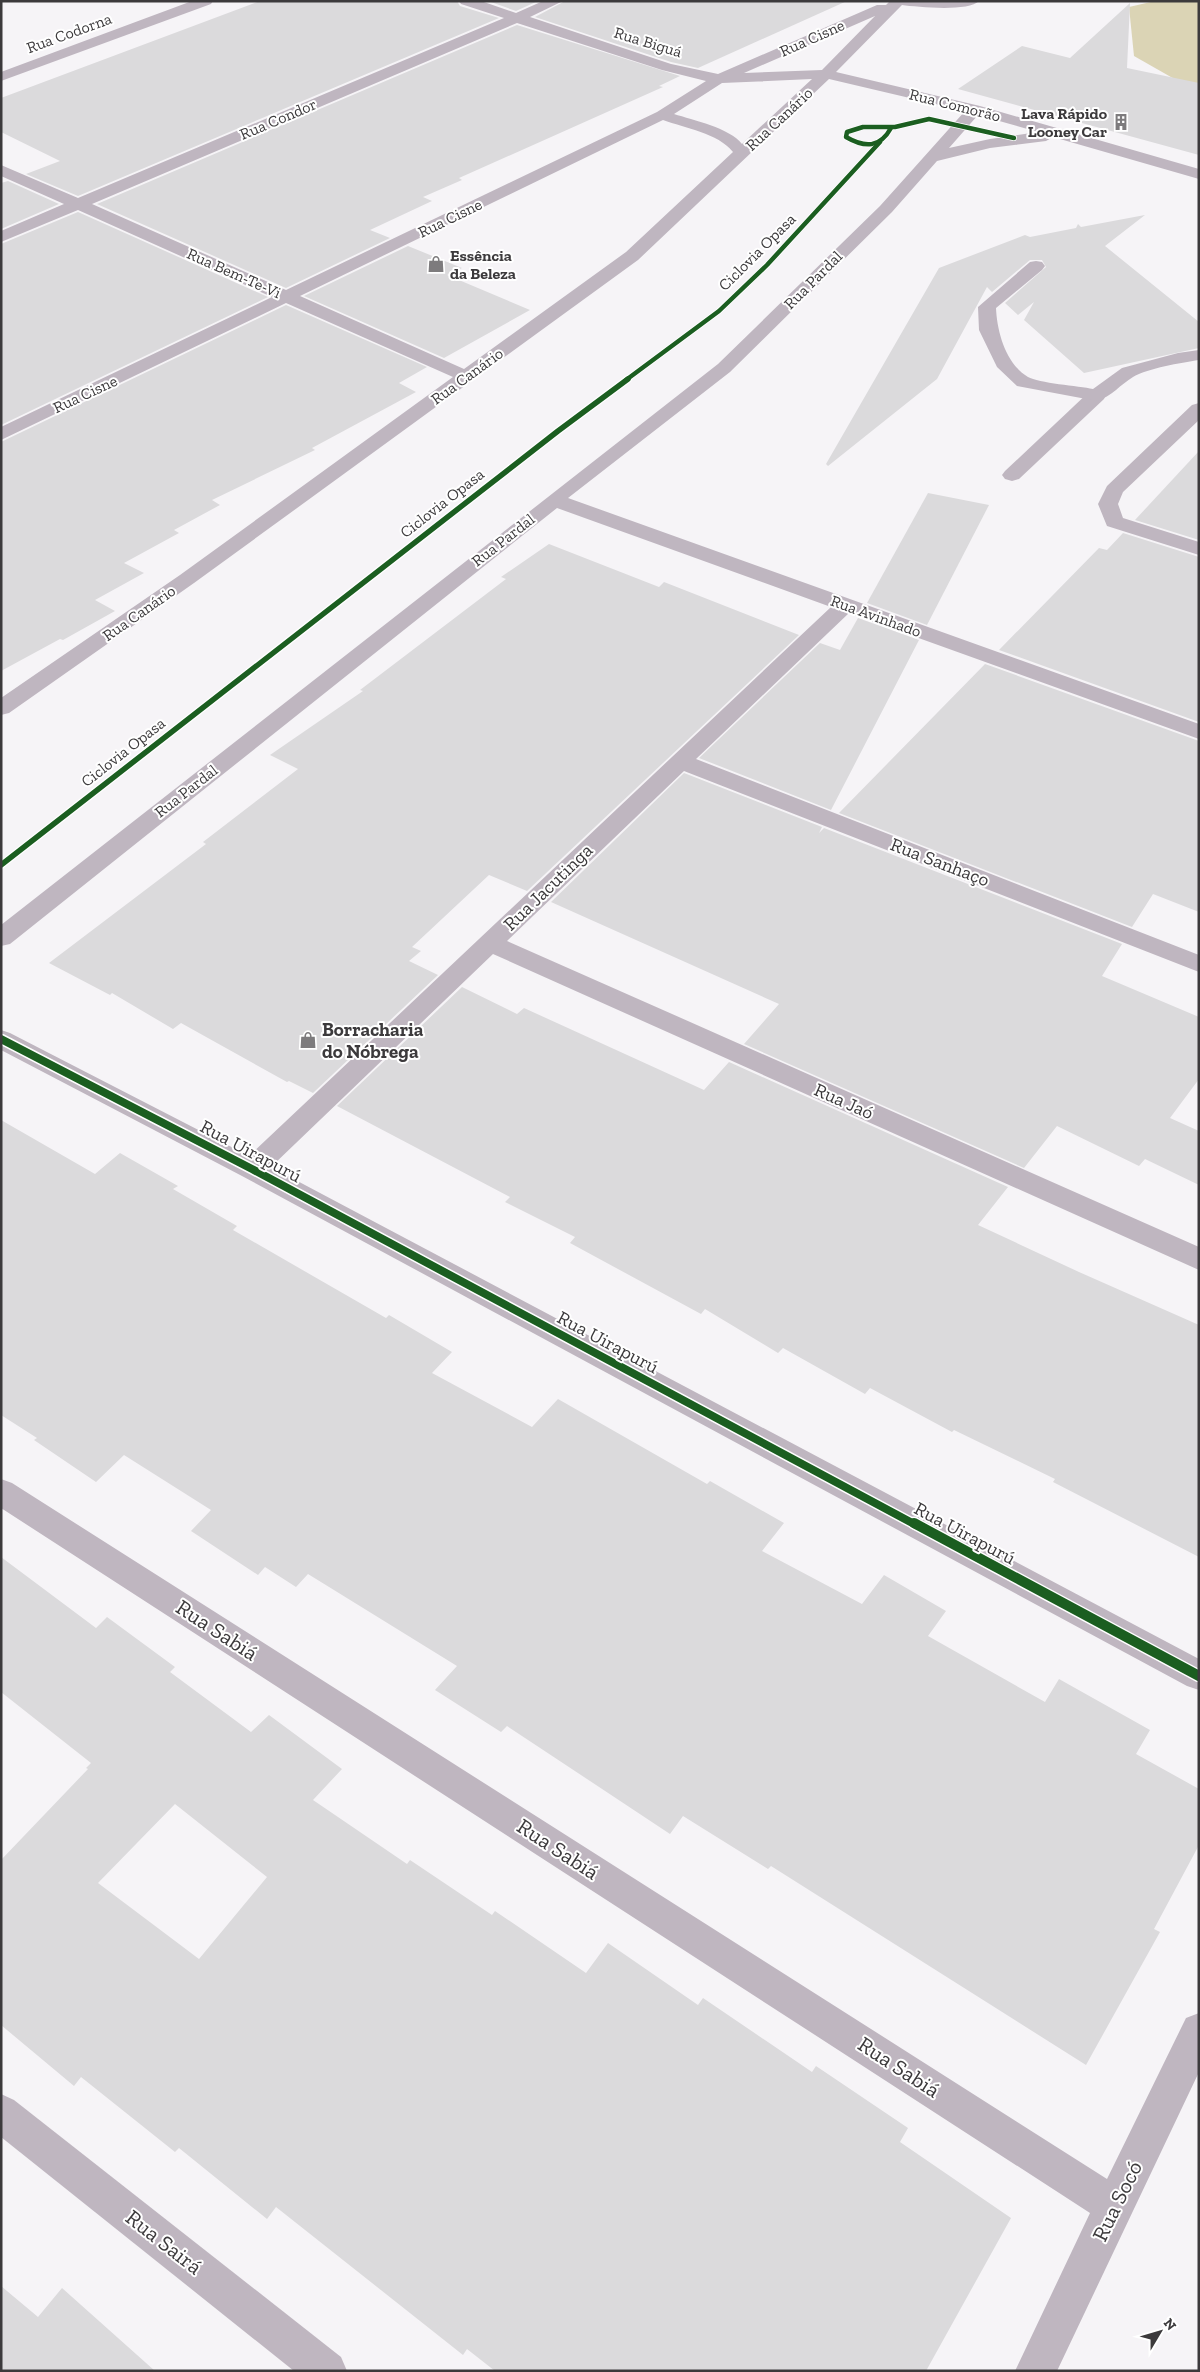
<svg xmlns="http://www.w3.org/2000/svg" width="1200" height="2372" font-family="'Zilla Slab',serif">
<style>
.forest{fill:#dbd4b5}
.building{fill:#dbdadc;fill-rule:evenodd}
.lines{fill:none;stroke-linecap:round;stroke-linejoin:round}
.lane{fill:#bfb6c0;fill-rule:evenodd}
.street{fill:#bfb6c0;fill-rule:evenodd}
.cycleway-far3-casing{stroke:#fff;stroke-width:6}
.cycleway-far2-casing{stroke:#fff;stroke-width:8}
.cycleway-far1-casing{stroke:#fff;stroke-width:11}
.cycleway-casing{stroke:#fff;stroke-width:13}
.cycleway-far3{stroke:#1b5e20;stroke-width:4.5}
.cycleway-far2{stroke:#1b5e20;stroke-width:5.5}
.cycleway-far1{stroke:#1b5e20;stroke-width:8}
.cycleway{stroke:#1b5e20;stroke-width:10}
.labels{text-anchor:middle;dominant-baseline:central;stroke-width:4;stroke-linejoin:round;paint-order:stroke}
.far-street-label{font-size:16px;fill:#3c3a3c;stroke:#fff}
.far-poi-label{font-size:16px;font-weight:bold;fill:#3c3a3c;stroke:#fff;text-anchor:end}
.street-label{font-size:19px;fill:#3c3a3c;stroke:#fff}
.poi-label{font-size:19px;font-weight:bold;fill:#3c3a3c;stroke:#fff;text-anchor:start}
.near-street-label{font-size:22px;fill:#3c3a3c;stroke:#fff}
</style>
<rect width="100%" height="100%" fill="#f6f4f7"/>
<path class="forest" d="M1155,1h44v92l-65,-37 -5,-49z"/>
<g class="building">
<path d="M260,1h197l3,5 39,12 -421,178 -52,-22 34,-13 -59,-29v-34z"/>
<path d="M488,1h50l-22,10z"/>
<path d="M565,1h282l-149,67 -27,-6 -136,-45z"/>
<path d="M1130,3l-3,65 72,15v72l-241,-66 64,-43 48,12z"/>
<path d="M517,25l163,51 -21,10 4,1 -204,91 3,2 -39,17 9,4 -62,29 20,8 -104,50 -189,-84z"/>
<path d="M8,181l51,23 -58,25v-46z"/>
<path d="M78,212l190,85 -267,128v-181z"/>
<path d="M1145,215l-40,31 94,76v26l-115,25 -60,-53 10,-18 -16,13 -13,-12 41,-36 -4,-7h-12l-38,32 -5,-5 -50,92 -109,87 -2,-2 113,-196 86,-33 5,2 46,-9 2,-4 3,3z"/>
<path d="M408,246l54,22 -15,7 83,35 -86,48 -140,-62z"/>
<path d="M286,305l141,62 -28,16 17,9 -104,56 3,2 -103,50 8,5 -46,25 5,3 -55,30 20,10 -49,27 20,11 -52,29 -3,-1 -59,32v-229z"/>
<path d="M1199,451v89l-64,-20z"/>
<path d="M928,493l61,12 -62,120 -60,-22z"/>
<path d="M1123,533l76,24v165l-200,-72 100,-102 8,2z"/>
<path d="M549,544l110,43 5,-5 135,53 -272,256 -38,-16 -77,72 9,4 -12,10 29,14 -125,118 -24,-12 -2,1 -106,-59 -8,6 -61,-36 -2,2 -61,-32 157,-119 -3,-2 95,-73 -28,-14 93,-64 -3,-1 146,-111 -5,-2z"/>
<path d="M858,618l61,22 -88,170 -132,-52 121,-115 20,7z"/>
<path d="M985,664l214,77v171l-46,-18 -21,33 -293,-114z"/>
<path d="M684,773l138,54 -3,6 5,-5 298,116 -20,32 97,41v62l-29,39 29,13v54l-54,-26 -6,7 -82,-40 -33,42 -280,-124 35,-40 -228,-102z"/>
<path d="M462,987l55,27 7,-6 180,82 25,-28 279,125 -30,38 101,47 120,53v232l-146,-75 2,-3 -101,-49 -2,2 -82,-44 -5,6 -82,-46 -5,5 -73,-44 -4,5 -131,-71 5,-6 -70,-35 5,-5 -173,-91z"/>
<path d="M1,1120l94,54 25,-21 58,33 -5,3 64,37 -4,4 153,88 3,-3 63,37 -20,21 100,54 26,-28 149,85 3,-3 74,42 -22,28 100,53 22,-29 62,36 -18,25 117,66 14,-23 91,51 -14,24 63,35v56l-45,84 6,3 -74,133 -315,-199 -3,3 -85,-53 -13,18 -163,-108 -6,6 -66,-42 22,-24 -149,-92 -12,13 -31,-20 -7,8 -67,-44 20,-21 -87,-55 -28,27 -62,-42 3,-2 -36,-23z"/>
<path d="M1,1557l95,71 11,-11 68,50 -5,5 81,60 18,-17 73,54 -29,31 94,64 3,-4 82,55 3,-4 91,62 22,-30 90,62 5,-7 109,74 4,-6 92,62 -8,14 111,76 -85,153h-431l-28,-22 -4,6 -187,-148 -9,12 -88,-71 -4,4 -94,-75 -7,9 -73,-61v-165l87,-91 -2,-1 5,-5 -90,-71zM175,1804l92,73 -68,82 -101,-76z"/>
<path d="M1,2286l37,31 24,-29 93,83h-154z"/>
</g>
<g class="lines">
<path class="lane" d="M1097,389l7,2 2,4 -2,4 -85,80 -7,2 -7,-2 -3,-4 3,-4 85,-80z"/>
<g class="street">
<path d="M192,1h21l-2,3 -210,77v-9z"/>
<path d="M459,1h22l35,12 27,-12h20l-33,16 141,47 47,10 159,-69h9l4,-4h89c-10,11 -62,6 -77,4l-66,67 144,34 219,63v10l-146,-42 -7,4 -56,7 -53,13 -45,51 -162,160 -162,126 631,226v15l-350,-126 -153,146 503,196v17l-515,-201 -177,170 692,306v23l-706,-316 -222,213 928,492v31l-12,-4 -945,-510 -241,-126v-20l9,3 239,123 582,-549 -274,-99 -547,436 -9,2v-21l717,-561 162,-158 85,-95 -136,-32 -191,181 -444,323 -185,130 -8,2v-17l179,-123 273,-198 -167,-74 -285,137v-13l271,-130 -194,-87 -77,32v-11l63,-27 -63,-28v-11l77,33 426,-180 -43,-14zM875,16l-53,54 -78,3zM517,23l145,47 44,11 -49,31 -371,178 -194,-86zM812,79l-70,65c-12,-16 -49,-24 -68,-30l48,-31zM978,115l60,17 -48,7 -41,9zM663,120c22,8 55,13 70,32l-107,100 -162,117 -164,-73z"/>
<path d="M1036,261l6,1 3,4 -3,4 -46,38c1,24 10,56 32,69 10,6 51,9 65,12l29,-21 56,-15 21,-3v10c-19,3 -50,8 -66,17 -12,7 -22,20 -36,24l-80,-15 -20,-19 -18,-37 -1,-23 52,-45z"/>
<path d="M1199,403v17l-76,72 -5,12 5,14 76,24v13l-92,-29 -9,-22 9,-18 85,-81z"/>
<path d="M1,1479l11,4 1095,696 79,-161 13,-5v59l-142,299h-42l75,-158 -1089,-705z"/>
<path d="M1,2094l13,6 327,257 6,14h-53l-293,-234z"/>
</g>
<g class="cycleway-far3-casing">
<g id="cycleway-far3">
<path d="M891,128c-11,20 -26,20 -45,9l1,-5 16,-5h32l34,-8 85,19"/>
<path d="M626,380l93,-69 48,-46 113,-123"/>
</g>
</g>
<g class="cycleway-far2-casing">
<path id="cycleway-far2" d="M1,865l557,-434 70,-52"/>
</g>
<g class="cycleway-far1-casing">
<path id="cycleway-far1" d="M1,1039l251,130 664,356"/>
</g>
<g class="cycleway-casing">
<path id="cycleway" d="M914,1523l285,153"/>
</g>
<use href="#cycleway-far3" class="cycleway-far3"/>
<use href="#cycleway-far2" class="cycleway-far2"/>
<use href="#cycleway-far1" class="cycleway-far1"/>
<use href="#cycleway" class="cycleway"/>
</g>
<defs>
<g id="building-bare" transform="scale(1.35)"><path d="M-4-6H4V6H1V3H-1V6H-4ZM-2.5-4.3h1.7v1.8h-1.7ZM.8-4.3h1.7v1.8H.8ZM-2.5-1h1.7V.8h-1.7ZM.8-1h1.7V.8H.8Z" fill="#7d7b7d" stroke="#fff" stroke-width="2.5" paint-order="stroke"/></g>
<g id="shop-bare" transform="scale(1.35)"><path d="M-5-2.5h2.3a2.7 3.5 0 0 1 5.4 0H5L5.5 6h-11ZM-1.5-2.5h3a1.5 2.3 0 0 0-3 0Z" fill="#7d7b7d" stroke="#fff" stroke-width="2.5" paint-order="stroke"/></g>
</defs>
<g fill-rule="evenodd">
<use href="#building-bare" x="1121" y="122"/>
<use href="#shop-bare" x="436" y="264"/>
<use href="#shop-bare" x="308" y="1040"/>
</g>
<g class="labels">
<g class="far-street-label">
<text transform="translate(69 33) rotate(-20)">Rua Codorna</text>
<text transform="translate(812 38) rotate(-24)">Rua Cisne</text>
<text transform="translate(648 42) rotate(17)">Rua Biguá</text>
<text transform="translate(955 105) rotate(14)">Rua Comorão</text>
<text transform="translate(278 119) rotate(-23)">Rua Condor</text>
<text transform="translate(779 119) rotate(-43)">Rua Canário</text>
<text transform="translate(450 218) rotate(-26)">Rua Cisne</text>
<text transform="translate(757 252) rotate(-45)">Ciclovia Opasa</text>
<text transform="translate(234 273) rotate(24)">Rua Bem-Te-Vi</text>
<text transform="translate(813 280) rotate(-45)">Rua Pardal</text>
<text transform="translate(467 376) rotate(-36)">Rua Canário</text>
<text transform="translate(85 394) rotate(-25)">Rua Cisne</text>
<text transform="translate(442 503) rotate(-38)">Ciclovia Opasa</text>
<text transform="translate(503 540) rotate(-38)">Rua Pardal</text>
<text transform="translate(139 613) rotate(-35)">Rua Canário</text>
<text transform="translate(876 616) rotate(20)">Rua Avinhado</text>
<text transform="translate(123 752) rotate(-38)">Ciclovia Opasa</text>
<text transform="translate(186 791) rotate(-38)">Rua Pardal</text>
</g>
<g class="far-poi-label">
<text x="1107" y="113">Lava Rápido<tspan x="1107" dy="18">Looney Car</tspan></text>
<text x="450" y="255" text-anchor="start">Essência<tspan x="450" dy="18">da Beleza</tspan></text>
</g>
<g class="street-label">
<text transform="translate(940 862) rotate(21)">Rua Sanhaço</text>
<text transform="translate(548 887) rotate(-44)">Rua Jacutinga</text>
<text transform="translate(844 1101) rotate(24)">Rua Jaó</text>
<text transform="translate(251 1151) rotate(28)">Rua Uirapurú</text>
<text transform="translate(608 1342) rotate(28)">Rua Uirapurú</text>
<text transform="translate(965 1533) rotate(28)">Rua Uirapurú</text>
</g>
<g class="poi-label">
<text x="322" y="1029">Borracharia<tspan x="322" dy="22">do Nóbrega</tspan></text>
</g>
<g class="near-street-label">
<text transform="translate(217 1630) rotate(33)">Rua Sabiá</text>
<text transform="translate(558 1849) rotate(33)">Rua Sabiá</text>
<text transform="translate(899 2067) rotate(33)">Rua Sabiá</text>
<text transform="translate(1117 2201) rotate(-64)">Rua Socó</text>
<text transform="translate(164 2242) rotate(38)">Rua Sairá</text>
</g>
</g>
<rect width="1200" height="2372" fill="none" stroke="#3c3a3c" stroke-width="5"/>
<g transform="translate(1160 2332) rotate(52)" stroke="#ffffff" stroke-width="4" paint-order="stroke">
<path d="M0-4L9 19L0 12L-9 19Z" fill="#3c3a3c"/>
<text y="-8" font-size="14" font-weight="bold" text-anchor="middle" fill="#3c3a3c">N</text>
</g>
</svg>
